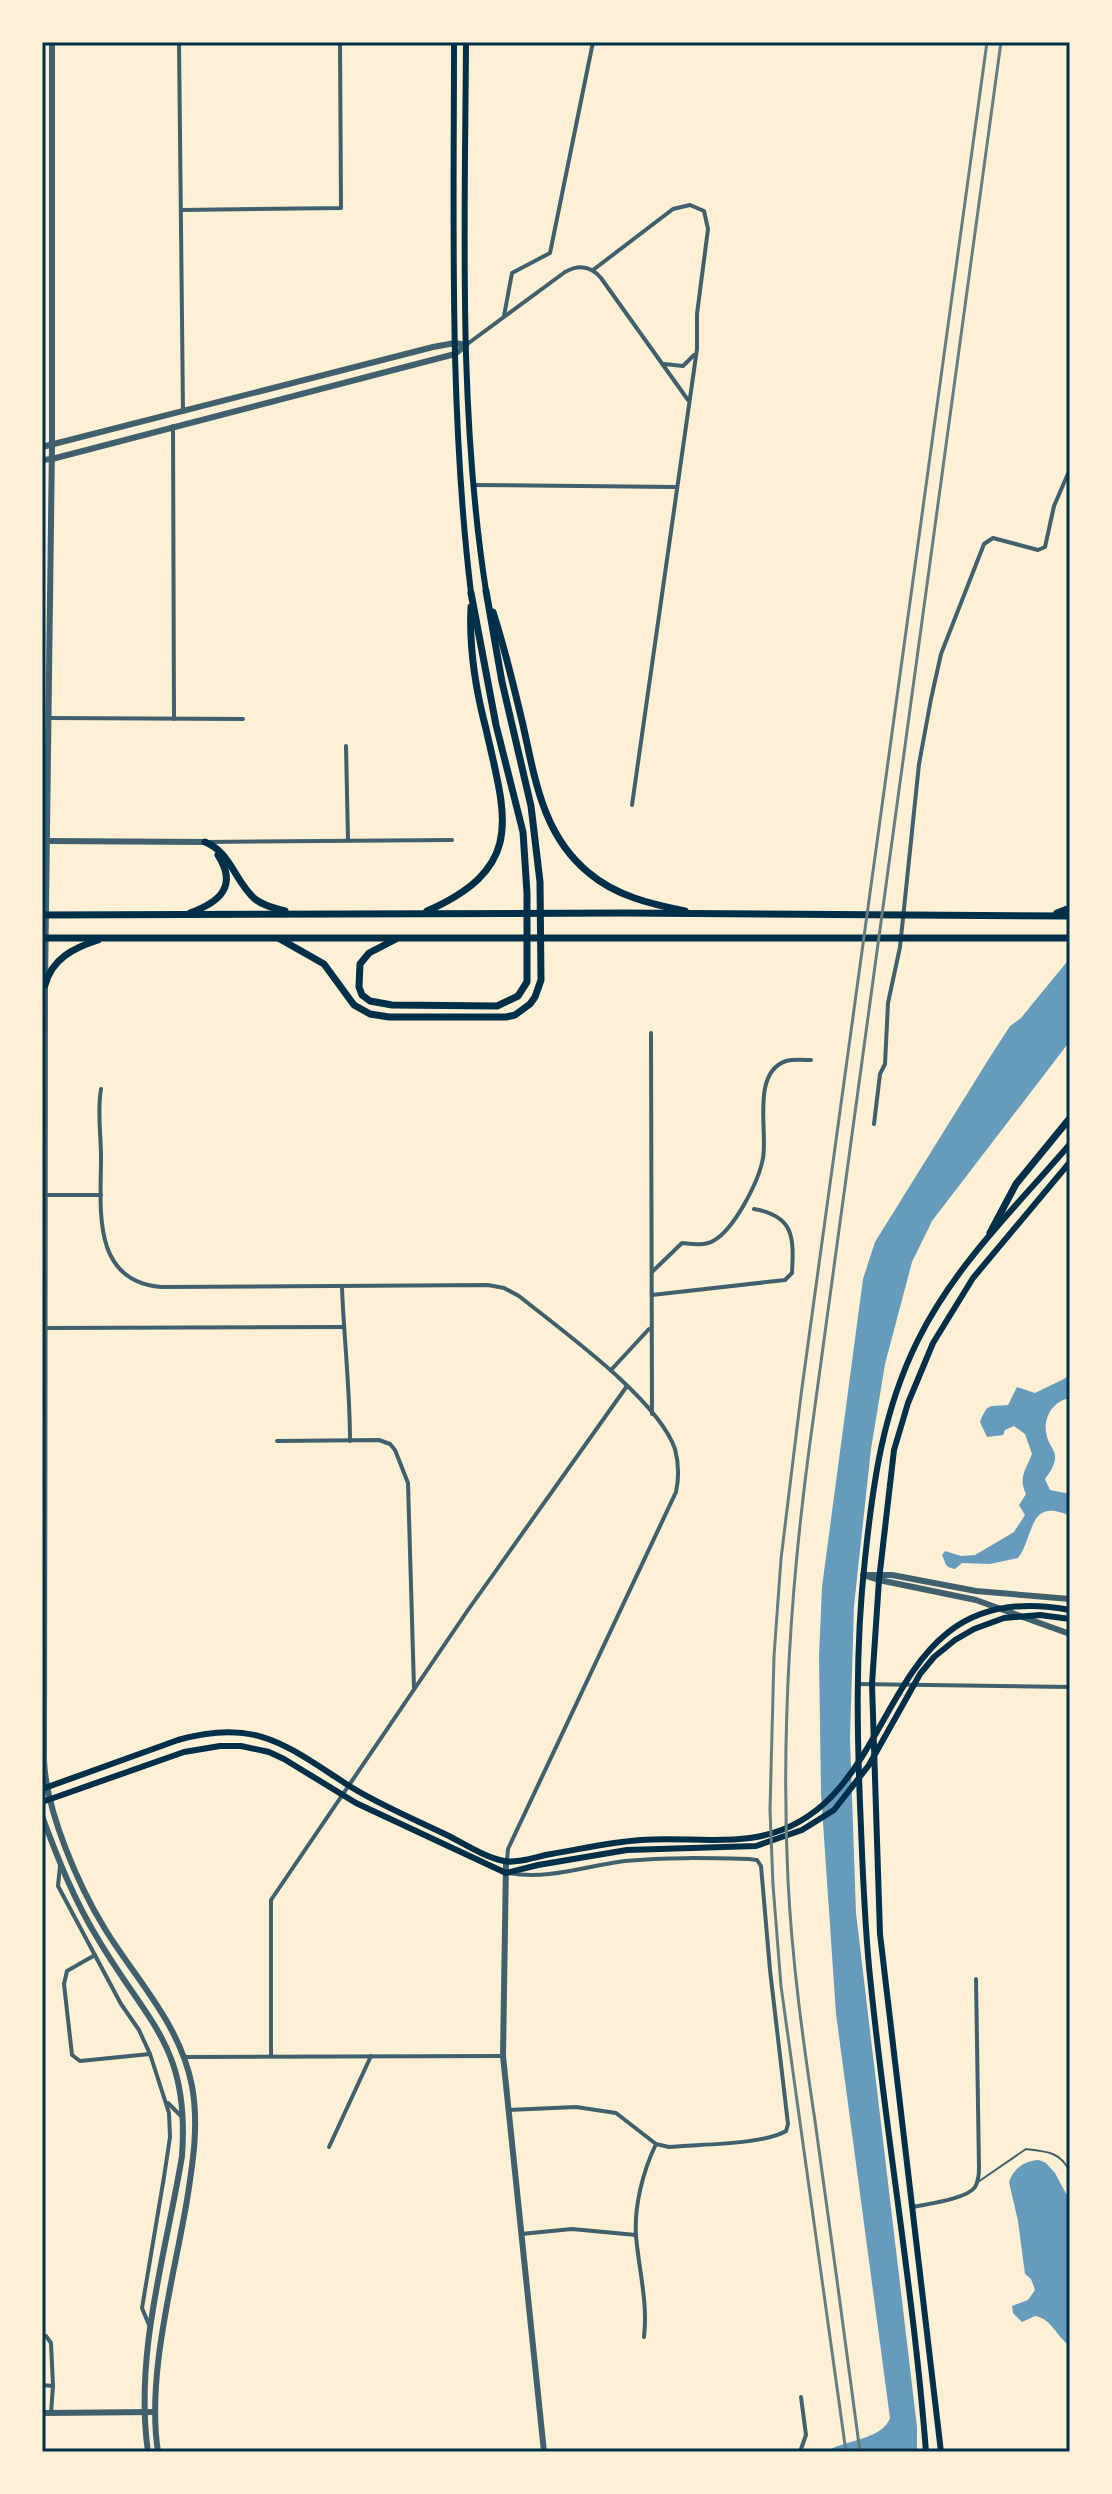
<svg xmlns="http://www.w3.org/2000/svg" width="1112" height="2494" font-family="Commissioner,sans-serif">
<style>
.water{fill:#669bbc}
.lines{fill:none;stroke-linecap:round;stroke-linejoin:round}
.service{stroke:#3f606c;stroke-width:2}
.minor{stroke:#3f606c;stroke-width:4}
.tertiary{stroke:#3f606c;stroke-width:6}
.secondary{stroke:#003049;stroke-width:6}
.primary{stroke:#003049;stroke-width:7}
.rail{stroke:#657d81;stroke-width:3}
.neatline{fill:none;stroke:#003049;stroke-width:3}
</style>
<rect width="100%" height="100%" fill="#fdf0d5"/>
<g class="water">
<path d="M1070,958v83l-138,180 -20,41 -27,102 -14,85 -17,157 -4,133 6,174 61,514v24l-92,1c19,-12 57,-12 65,-34l-54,-404 -15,-221 -2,-137 3,-69 41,-308 12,-37 115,-185 20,-31 11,-8z"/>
<path d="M1070,1376v22c-18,3 -28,21 -23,39 2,7 7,12 8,18 1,9 -5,17 -10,24l5,11 20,4v22c-42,-19 -35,19 -52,42l-28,6 -28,-1 -7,6c-11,-2 -9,-6 -13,-14l3,-4 16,5 14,-1 39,-23 11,-17 -6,-10 7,-11c-8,-16 0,-25 6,-40l-7,-20 -11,-8 -9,4 -2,5 -16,2 -7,-15c8,-20 9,-15 28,-17l9,-18 18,6z"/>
<path d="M1039,2160l7,3 9,10 15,28v145c-14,-10 -18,-27 -35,-30l-13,6 -9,-9 -1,-7 16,-6 7,-10 -4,-11 -6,-5 -7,-53 -9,-39c5,-14 15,-21 30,-22z"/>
</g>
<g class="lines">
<path class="service" d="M978,2182l48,-33c20,2 35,3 44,23"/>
<g class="minor">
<path d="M179,42l4,370"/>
<path d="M181,210l160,-2 -1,-166"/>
<path d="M593,270l80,-61 17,-4 14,6 4,18 -11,85v35l-65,456"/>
<path d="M504,316l8,-43 38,-20 43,-211"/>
<path d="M466,345l99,-73c14,-8 26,-6 36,6l87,122"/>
<path d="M664,364l19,2 11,-11"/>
<path d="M173,426l1,293"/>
<path d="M474,485l201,2"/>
<path d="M49,718l194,1"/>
<path d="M346,746l2,94"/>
<path d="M207,842l245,-2"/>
<path d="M651,1033l1,381"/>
<path d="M101,1089c-4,21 0,46 0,68 0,52 -10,124 60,130l327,-2 16,3 15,8c42,34 139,103 156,153 4,15 4,29 1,43l-168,357 -1,11"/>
<path d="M874,1124l6,-50 5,-10 3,-61 12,-56 19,-183 12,-65 10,-45 43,-110 9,-6 45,12 7,-3 9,-41 16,-37"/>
<path d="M45,1195h56"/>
<path d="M652,1272l30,-29c10,1 22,3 31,-2 21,-11 46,-60 50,-83 5,-27 -12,-85 23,-97 7,-2 18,-1 25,-1"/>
<path d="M342,1288c2,51 8,101 8,153"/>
<path d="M652,1295l133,-15 7,-7c2,-36 2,-57 -38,-64"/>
<path d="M46,1328l297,-1"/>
<path d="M611,1370l38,-41"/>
<path d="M277,1441l102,-1 11,4 5,6 13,33 6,205"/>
<path d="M857,1684l213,3"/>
<path d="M60,1866l-2,20 63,118 18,26 11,24 19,59 1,24 -6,40 -22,131 7,17"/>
<path d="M508,1873c42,7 76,-7 117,-12 41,-4 82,-3 124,-2l8,1 4,6 9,104 18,154 -2,7c-23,14 -88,13 -117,16l-13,-3"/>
<path d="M95,1955l-28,16 -3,13 8,71 8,6 70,-7"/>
<path d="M271,2056v-156l197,-290 159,-224"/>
<path d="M185,2057l317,-1"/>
<path d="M168,2103l14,14"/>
<path d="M508,2110l68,-3 40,6 40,31c-13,27 -22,62 -20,92 3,35 12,66 8,101"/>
<path d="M329,2147l42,-91"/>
<path d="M913,2207c14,-3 54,-8 62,-20 3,-5 4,-13 4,-19l-3,-189"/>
<path d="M521,2234l51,-5 64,6"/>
<path d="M42,2335l4,1 5,7 2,43"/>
<path d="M42,2385l11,1 -2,27"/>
<path d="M800,2452l6,-17 -5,-38"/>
</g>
<g class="tertiary">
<path d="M52,42v403l-7,540 -1,775c2,51 34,125 61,169 32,52 75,95 87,157 7,39 1,76 -5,114 -13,78 -41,175 -29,252"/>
<path d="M42,447l391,-100 22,-4 11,2"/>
<path d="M42,460l10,-1 403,-105 11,-9"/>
<path d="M47,841l158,1"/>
<path d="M863,1575l16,5 97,20 94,34"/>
<path d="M867,1575h25l84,16 94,8"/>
<path d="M42,1816c16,43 32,84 56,123 50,85 92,107 84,217 -16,97 -48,198 -34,296"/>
<path d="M506,1862l-3,194 41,396"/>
<path d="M42,2413l113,-1"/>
</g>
<g class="secondary">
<path d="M454,42c0,184 -5,368 17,551"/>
<path d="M466,42c-1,181 -8,369 20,549"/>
<path d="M42,1789l136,-49c80,-23 110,7 173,47 31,19 65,33 98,49 17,9 36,21 55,25 13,3 34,-5 47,-7 30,-5 60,-12 90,-14 36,-3 73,3 109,-2 162,-22 116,-267 320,-228"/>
<path d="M42,1802l142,-50 36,-6h21l28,6 15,7 72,44 150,70 32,-8 89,-15 129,-4 46,-16 32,-20 35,-45 51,-91 14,-17 21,-17 19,-11 30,-11 36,-3 30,4"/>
<path d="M926,2452c-12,-156 -39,-310 -55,-466 -6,-52 -8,-105 -10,-158 -4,-90 -6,-179 4,-269 8,-77 18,-149 53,-219 37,-75 98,-133 152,-196"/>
<path d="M941,2452l-61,-518 -8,-250 7,-104 15,-130 14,-47 25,-60 40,-65 97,-116"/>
</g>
<g class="primary">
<path d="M493,612c12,37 21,75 30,113 12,54 20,111 66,148 27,23 62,31 96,38"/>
<path d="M205,842c26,10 30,40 50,57 9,7 19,9 30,12"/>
<path d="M427,911c99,-44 79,-93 59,-182 -10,-38 -17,-82 -15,-122"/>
<path d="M190,913c30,-11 48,-27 28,-58"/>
<path d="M1057,913l13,-5"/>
<path d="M42,915l581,-2 447,3"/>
<path d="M42,938h1028"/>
<path d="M280,939l44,25 30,41 16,9 19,3h117l9,-2 15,-11 5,-7 6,-17 -1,-98 -9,-76 -29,-124 -16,-91"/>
<path d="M396,939l-27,14 -9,11 -1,23 3,8 8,6 22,4 105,1 21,-10 9,-14v-89l-4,-61 -27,-107 -25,-132"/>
<path d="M45,985c7,-26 28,-37 53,-45"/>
<path d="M990,1233l26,-49 54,-66"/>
</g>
<g class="rail">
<path d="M846,2452l-65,-466 -8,-101 -3,-75 4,-154 7,-97 20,-164 186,-1353"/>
<path d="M860,2452c-14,-110 -30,-221 -45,-331 -12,-80 -23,-160 -27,-241 -7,-144 2,-287 21,-430l192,-1408"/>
</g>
</g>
<rect width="1112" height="2494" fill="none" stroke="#fdf0d5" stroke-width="88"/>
<rect x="44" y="44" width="1024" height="2406" class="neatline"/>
</svg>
